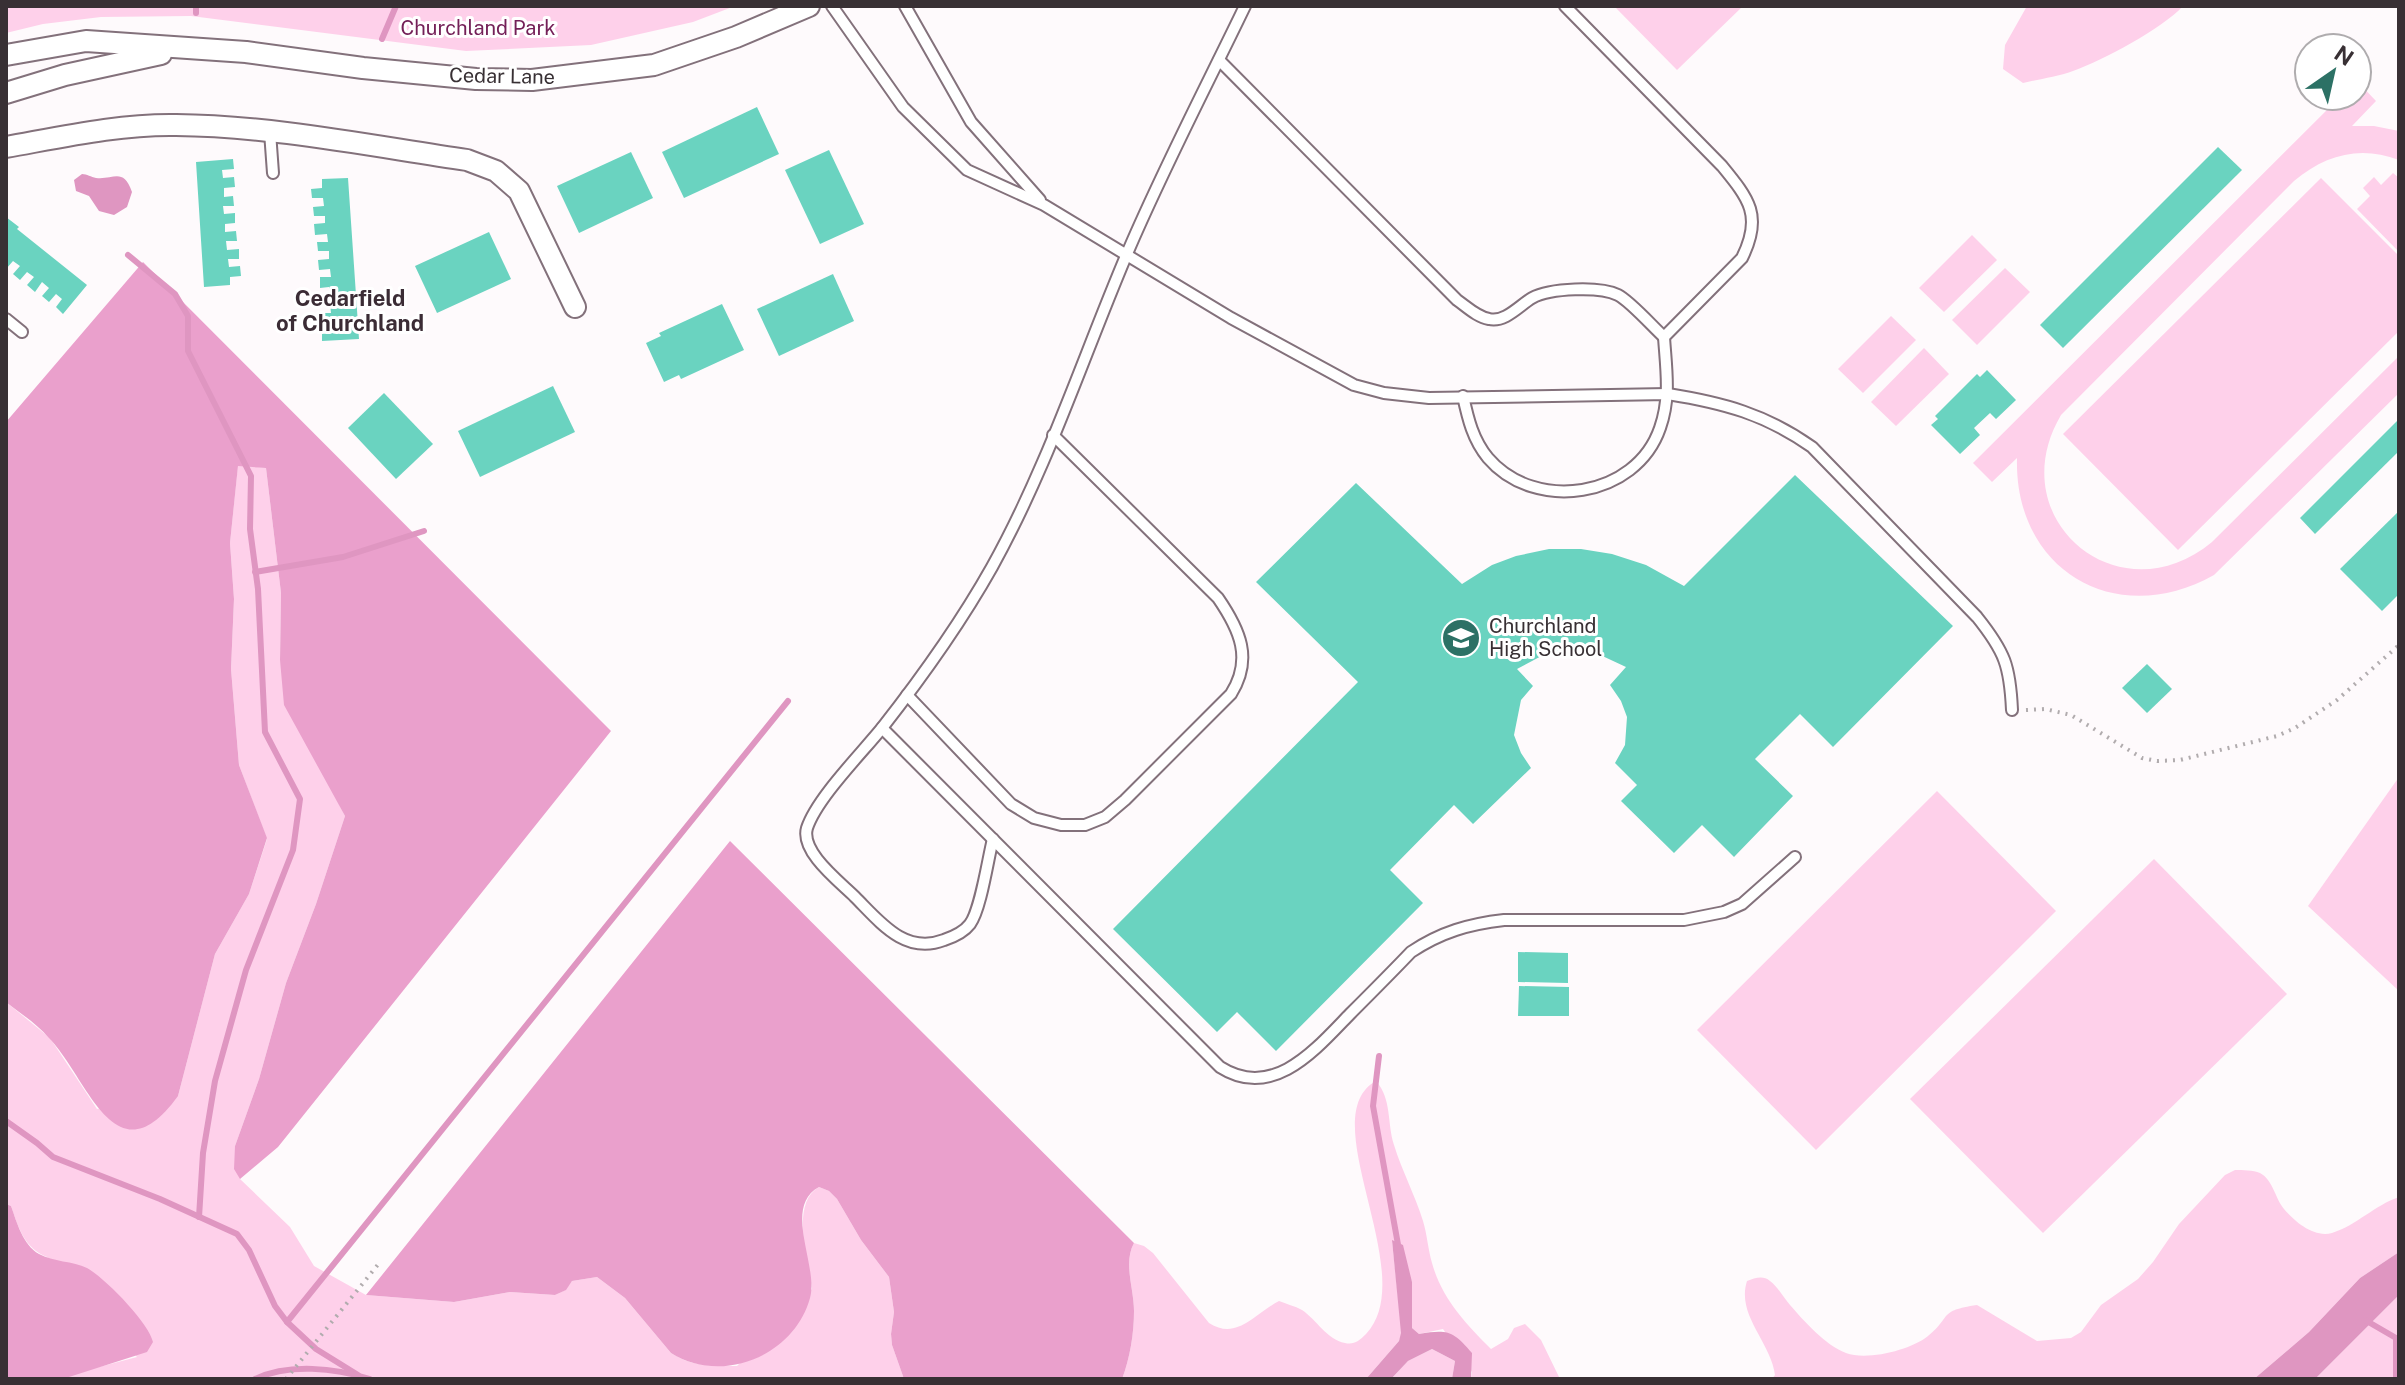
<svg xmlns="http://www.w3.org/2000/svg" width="2405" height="1385" font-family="'Public Sans',sans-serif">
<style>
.green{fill:#fed0ea}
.forest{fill:#eaa0cc}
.water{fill:#df96c1}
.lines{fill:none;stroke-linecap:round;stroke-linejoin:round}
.stream{stroke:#df96c1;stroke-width:6}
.building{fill:#6ad3c0}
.lane-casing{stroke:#83717b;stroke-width:14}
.street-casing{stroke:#83717b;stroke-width:24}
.path{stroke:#b1acae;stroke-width:4;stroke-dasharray:2 6;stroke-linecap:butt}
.lane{stroke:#fff;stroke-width:10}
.street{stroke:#fff;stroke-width:20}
.labels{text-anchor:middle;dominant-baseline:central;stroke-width:6;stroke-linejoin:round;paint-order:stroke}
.park-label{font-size:20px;fill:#742058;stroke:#fff}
.street-label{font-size:20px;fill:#383034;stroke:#fff}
.poi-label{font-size:20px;fill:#383034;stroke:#fff;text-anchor:start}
.neighbourhood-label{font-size:22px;font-weight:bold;fill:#3b2c35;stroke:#fff}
</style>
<rect width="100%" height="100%" fill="#fefafc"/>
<g class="green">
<path d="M6,6h729l-42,16 -102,23 -125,6 -275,-35 -90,1 -58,7 -37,9z"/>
<path d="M1614,6h129l-66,64z"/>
<path d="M2027,6h156c-21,23 -80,54 -110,65 -16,6 -34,8 -50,12l-20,-14 2,-24z"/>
<path d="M2357,81l19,20 -24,25h22l25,5v29c-39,-15 -74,-5 -105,21l-233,234c-61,104 58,204 151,127l187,-186v37l-185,182c-97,55 -200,-4 -197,-117l-25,24 -19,-19 368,-367h16z"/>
<path d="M2393,173l6,5v74l-42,-43 13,-13 -7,-8 11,-11 7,8z"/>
<path d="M2321,178l78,78v75l-221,219 -115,-116z"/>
<path d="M1972,235l25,25 -53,52 -25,-24z"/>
<path d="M2005,268l25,24 -53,53 -25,-25z"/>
<path d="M1891,316l25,24 -53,53 -25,-24z"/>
<path d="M1924,348l25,26 -53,52 -25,-24z"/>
<path d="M238,465l28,3 15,125 -1,67 48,122 17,34 -29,88 -30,79 -27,96 -24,67 5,33 50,48 24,39 52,29 88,7 56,-10 45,3 10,-5 7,-9 25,-4 28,21 46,55c21,14 42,13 66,13l75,-77c-4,-28 -22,-86 7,-102l10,4 8,8 24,41 28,37 5,35 -3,22 1,11 12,34h-518l-24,-3 4,3h-313l84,-22 -90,-100c-22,-8 -29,-30 -36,-51l-5,-2v-202l44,36 47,71 81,-13 37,-142 34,-60 18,-55 -28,-74 -8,-96 3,-70 -4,-56z"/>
<path d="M2399,777v214l-91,-85z"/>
<path d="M1937,791l119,120 -240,239 -119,-120z"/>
<path d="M2154,859l133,135 -244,239 -133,-134z"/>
<path d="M1376,1081c16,18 11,42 18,64 8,26 21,50 29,76 4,13 5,28 9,42 10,36 34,61 59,86l17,-10 6,-11 11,-4 16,16 19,39h-89l1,-7 -29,-43 -24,5 -7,-6v-46l-20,-41 10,92 -3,8 -33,38h-244c8,-21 12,-46 12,-68 0,-23 -11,-48 0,-68l10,3 9,7 56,70c28,18 45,-9 70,-22 7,3 16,5 23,9 14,9 25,30 43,33 9,2 14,-2 21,-9 56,-59 -55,-217 10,-253z"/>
<path d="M2235,1170c8,0 18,0 25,3 13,7 15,25 24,36 11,13 30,29 48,24 25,-8 43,-28 67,-36v55l-39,26 -51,54 -55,47h-482l3,-4c-4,-33 -39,-60 -28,-94 8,-3 16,-6 23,0 8,6 13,16 20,24 14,16 35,40 56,48 21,8 65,-3 82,-17 25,-20 9,-25 49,-31l60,36 34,-3 10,-6 20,-27 37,-26 15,-17 26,-38 46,-49z"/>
<path d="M2399,1295v84h-84z"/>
<path d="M1432,1349l23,12 -3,18h-61l17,-18z"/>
</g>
<g class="forest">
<path d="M143,262l468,469 -333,416 -38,32 -6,-10 1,-23 24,-67 27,-96 30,-79 29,-88 -61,-111 -4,-45 1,-67 -15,-125 -28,-2 -8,77 4,56 -3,70 8,96 28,73 -18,56 -34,60 -37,142c-63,87 -90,-18 -129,-58 -12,-14 -29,-25 -43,-36v-580z"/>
<path d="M730,841l404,402c-11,20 0,45 0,68 0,22 -4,47 -12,68h-218l-12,-34 -1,-11 3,-22 -5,-35 -28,-37 -24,-41 -8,-8 -10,-4c-37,20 0,79 -9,111 -16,58 -88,87 -139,55l-46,-55 -28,-21 -25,4 -6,9 -11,5 -45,-3 -56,10 -88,-7z"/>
<path d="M6,1204l5,2c6,17 12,39 28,48 14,8 34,7 48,14 18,10 62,55 66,74l-6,10 -78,25 -63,2z"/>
</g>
<g class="water">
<path d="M82,174c5,0 9,3 14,4 18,2 27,-11 36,14l-5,15 -13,8 -15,-4 -10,-15 -13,-5 -2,-11z"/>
<path d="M1392,1240l11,5 9,37v46l7,6c29,-5 34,-3 53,19l-1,26h-19l3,-18 -23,-12 -24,12 -17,18h-25l33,-38 2,-8z"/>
<path d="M2399,1252v43l-84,84h-61l55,-47 51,-54z"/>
</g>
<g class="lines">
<g class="stream">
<path d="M196,6v7"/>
<path d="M382,39l14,-33"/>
<path d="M128,255l47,39 13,22v35l63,125 -1,53 8,60 7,143 35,67 -7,51 -47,120 -31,111 -12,72 -4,64"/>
<path d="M255,572l88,-15 81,-26"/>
<path d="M1379,1056l-6,50 26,144"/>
<path d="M6,1121l31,22 16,14 107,42 77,35 12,16 26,56 12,16 29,27 42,26"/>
<path d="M2365,1320l31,18v41"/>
<path d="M287,1322l501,-621"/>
<path d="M255,1379c34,-16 80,-11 115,0"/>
</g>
</g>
<g class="building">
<path d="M757,107l22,47 -95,44 -22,-46z"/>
<path d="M2218,147l24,23 -179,178 -23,-23z"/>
<path d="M829,150l35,74 -44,20 -35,-74z"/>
<path d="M631,152l22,46 -74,35 -22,-47z"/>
<path d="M233,159l1,10 -12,1 1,8 11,-1 1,10 -11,1v9l9,-1 1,10h-11l1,8 11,-1v10l-10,1v8l11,-1 1,10h-11l1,9 12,-1v10h-11l1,8 11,-1 1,10 -11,1v8l-26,2 -8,-125z"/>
<path d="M348,178l11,161 -37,2v-10l10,-1v-8l-11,1 -1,-10h11l-1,-9 -10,1 -1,-9 11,-1 -1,-8 -9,1v-11h11l-1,-8 -11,1 -1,-10 11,-1v-8h-11l-1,-9h11l-1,-8 -12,1 -1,-11 11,-1v-7h-11l-1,-9 11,-1 -1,-8h-11l-1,-9 11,-1v-9z"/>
<path d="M6,217l13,10 -2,2 70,56 -24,29 -7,-7 6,-8 -6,-5 -7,8 -7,-6 7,-8 -7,-6 -7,10 -8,-7 7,-8 -7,-5 -7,8 -7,-6 7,-8 -7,-5 -7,8z"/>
<path d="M489,232l22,47 -74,34 -22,-47z"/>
<path d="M833,274l21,47 -75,35 -22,-47z"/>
<path d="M722,304l22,46 -63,29 -2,-4 -15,7 -18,-39 15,-7 -2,-3z"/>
<path d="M1987,370l29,30 -20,19 -6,-6 -16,15 6,7 -20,19 -29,-29 7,-6 -3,-3 42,-42 3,3z"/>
<path d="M553,386l22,46 -95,45 -22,-46z"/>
<path d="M384,393l49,51 -37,35 -48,-51z"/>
<path d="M2399,419v32l-84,83 -15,-16z"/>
<path d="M1795,475l158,151 -120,121 -33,-33 -45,45 38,37 -59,61 -32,-32 -28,28 -53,-52 16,-16 -22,-22 10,-18 2,-28 -6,-16 -11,-16 16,-18 -30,-14 -23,-4 -24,3 -32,17 16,17 -12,14 -7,35 7,18 10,15 -58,56 -19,-19 -64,65 33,33 -147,148 -39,-39 -20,20 -104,-103 245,-247 -102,-100 100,-99 106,101 30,-19 24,-9 33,-7h32l31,5 34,11 38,21z"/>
<path d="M2399,511v83l-17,17 -42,-42z"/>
<path d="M2147,664l25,25 -25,24 -25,-25z"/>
<path d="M1518,952l50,1v30l-50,-1z"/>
<path d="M1519,986l50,1v29h-51z"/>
</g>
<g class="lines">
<g class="lane-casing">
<g id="lane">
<path d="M832,6l71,101 64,63 77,35 187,113 123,67 30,8 45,5 239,-4c56,9 97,20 144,53l165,170c28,35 33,49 35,93"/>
<path d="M905,6l66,116 69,78"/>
<path d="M1219,60l238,240c10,7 20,17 32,19 16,4 31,-14 43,-21 18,-10 68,-12 86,-3 12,6 35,32 46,42"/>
<path d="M270,132l3,41"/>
<path d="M6,319l16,13"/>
<path d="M1463,396c5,23 10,44 25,62 47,55 148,40 172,-30 11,-31 6,-60 4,-91l78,-79c21,-42 7,-59 -20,-92l-157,-160"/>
<path d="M907,695l104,109 23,14 27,7h24l20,-8 20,-17 106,-106c22,-35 9,-64 -13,-96l-165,-163"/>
<path d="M882,728l338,339c53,34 96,-18 130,-53 20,-20 41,-41 61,-62 30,-20 58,-28 93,-32h180l40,-8 18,-8 53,-47"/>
<path d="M993,839c-5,19 -12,70 -23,85 -6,8 -17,13 -26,16 -39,15 -64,-18 -89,-43 -15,-15 -55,-45 -48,-69 10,-30 54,-74 75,-100 40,-51 78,-104 110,-161 55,-99 90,-207 134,-311 36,-85 79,-167 119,-250"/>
</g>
</g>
<g class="street-casing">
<g id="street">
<path d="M6,55l80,-14 160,11 117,16 113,11 56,1 122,-15 82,-28 73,-31"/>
<path d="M6,93l59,-18 96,-21"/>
<path d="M6,147c56,-10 113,-23 170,-22 97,1 195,21 291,35l29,11 23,20 56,116"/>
</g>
</g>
<g class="path">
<path d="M2026,710l19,-1 26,6 71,43 15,3 23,-1 97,-24 18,-8 42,-28 62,-55"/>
<path d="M286,1379l94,-117"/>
</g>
<use href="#lane" class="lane"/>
<use href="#street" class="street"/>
</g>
<defs>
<g id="school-disc" transform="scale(2)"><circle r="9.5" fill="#2c7165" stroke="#fff"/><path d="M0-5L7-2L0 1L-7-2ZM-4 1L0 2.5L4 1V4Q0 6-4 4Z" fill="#fff"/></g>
</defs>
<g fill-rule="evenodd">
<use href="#school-disc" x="1461" y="638"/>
</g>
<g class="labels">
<g class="park-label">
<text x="478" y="28">Churchland Park</text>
</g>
<g class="street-label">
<text transform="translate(502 76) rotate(1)">Cedar Lane</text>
</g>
<g class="poi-label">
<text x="1489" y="626">Churchland<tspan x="1489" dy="23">High School</tspan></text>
</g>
<g class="neighbourhood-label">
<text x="350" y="298">Cedarfield<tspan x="350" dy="25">of Churchland</tspan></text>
</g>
</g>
<rect width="2405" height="1385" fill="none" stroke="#383034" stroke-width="16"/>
<g transform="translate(2333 72) rotate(34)"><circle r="38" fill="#ffffff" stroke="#afacae" stroke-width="2"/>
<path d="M0-6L14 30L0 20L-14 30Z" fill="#2c7165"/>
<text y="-12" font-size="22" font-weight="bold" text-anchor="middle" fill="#383034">N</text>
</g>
</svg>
